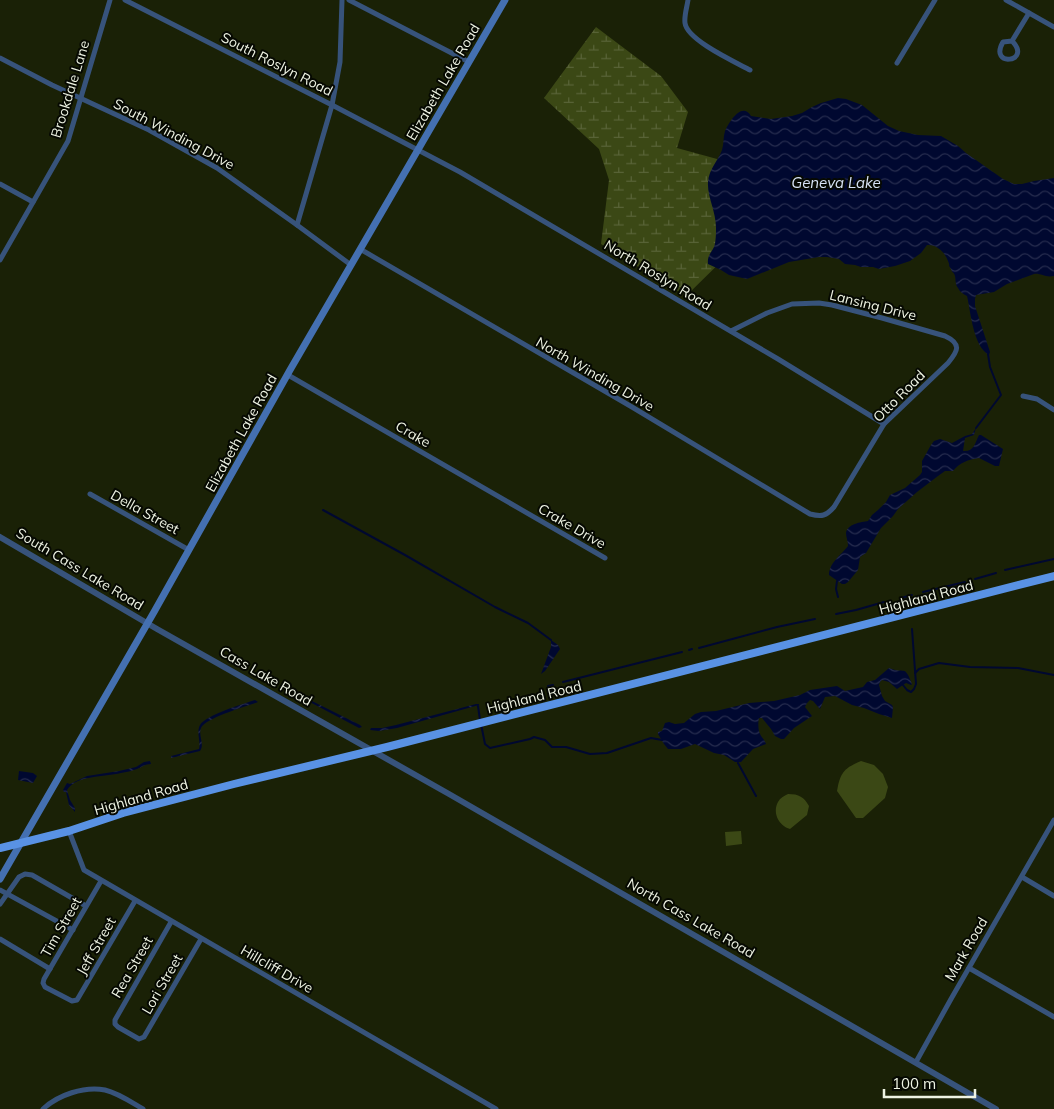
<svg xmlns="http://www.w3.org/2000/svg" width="1054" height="1109" font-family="Mulish,sans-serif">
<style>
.wetland{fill:url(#wetland-marsh)}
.green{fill:#3b4815}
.water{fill:url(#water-waves)}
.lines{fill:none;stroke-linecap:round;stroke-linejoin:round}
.stream{stroke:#000830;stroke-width:2}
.minor{stroke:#37537b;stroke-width:5}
.tertiary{stroke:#37537b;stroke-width:6}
.secondary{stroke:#4470b1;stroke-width:7}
.trunk{stroke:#5992e4;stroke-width:8}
.labels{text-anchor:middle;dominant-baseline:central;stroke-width:4;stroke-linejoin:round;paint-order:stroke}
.street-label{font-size:14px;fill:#eef3e3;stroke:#060902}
.water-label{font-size:15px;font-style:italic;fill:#d7e3f5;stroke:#060902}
</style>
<defs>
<pattern id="wetland-marsh" width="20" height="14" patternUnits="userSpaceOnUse" patternTransform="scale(1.25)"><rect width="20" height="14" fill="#3b4815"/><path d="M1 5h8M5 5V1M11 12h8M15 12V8" fill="none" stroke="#586337"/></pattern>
<pattern id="water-waves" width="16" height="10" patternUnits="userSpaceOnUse" patternTransform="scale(1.25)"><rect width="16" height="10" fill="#000830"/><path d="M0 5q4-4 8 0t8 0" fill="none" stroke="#262c4e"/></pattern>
</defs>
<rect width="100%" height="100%" fill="#1a2106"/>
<path class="wetland" d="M596,27l65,49 27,36 -11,36 51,14 11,82 -53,52 -85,-52 8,-64 -10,-31 -55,-51z"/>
<g class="green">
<path d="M861,761l13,4 9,9 5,13 -3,11 -22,20h-7l-19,-27c3,-18 7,-23 24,-30z"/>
<path d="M788,794c11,0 16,3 21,12l-2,9 -17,14c-11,-3 -18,-16 -12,-27 2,-4 6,-6 10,-8z"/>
<path d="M741,831l1,13 -16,2 -1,-14z"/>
</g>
<g class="water">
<path d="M838,98l8,1 16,6 26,21 11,5 19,4 23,1 17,10 8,7 37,26 11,5h8l12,-3 20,-3v98c-9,2 -13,-3 -20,-2l-27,10 -13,8 -18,3 -1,4v7l15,46 -1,3c-16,-9 -18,-42 -22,-59 -4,-2 -7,-4 -9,-8 -3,-4 -2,-7 -3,-12 -1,-4 -3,-3 -4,-7 -4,-6 0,-1 -3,-8 -3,-9 -12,-17 -21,-16l-6,8 -11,8 -15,5 -16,3 -6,-2h-12l-6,-2 -10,-1 -6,-5 -12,-2h-8l-30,5 -42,17 -18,-4 -8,-5 -13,-6c-1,-8 3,-11 6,-17 2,-5 2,-14 2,-19 0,-17 -9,-31 -8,-46 1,-13 10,-21 14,-32 2,-6 1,-13 3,-19 4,-9 17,-30 26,-15l20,3 21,-3 10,-3 10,-6 9,-4z"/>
<path d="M976,428l-2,7 -9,3 -2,13c11,1 12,-8 16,-16h2l22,14 -4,17h-4l-16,-8c-11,2 -19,4 -26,13h-8l-7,5 -21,16 -19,17 -5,7 -12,12 -15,25 -6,4 -2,13 -10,12 -3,2h-3l-13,-9c0,-12 12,-20 19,-29 0,-5 -2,-9 -2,-13 1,-9 15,-11 22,-12l4,-6 6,-5 8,-8 4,-7 15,-7 15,-13 2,-3v-11l9,-16 3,-4 6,-2 12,4 13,-7 7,-2z"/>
<path d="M551,640l7,5 2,4 -15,22 -4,3 10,-27z"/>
<path d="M889,668c16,7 15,-5 23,16l-1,1 -5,-2 -9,6 -8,-7 -7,-2 -2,2 -1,3 3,11 3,5 7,4 1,2 -1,11 -13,-4 -15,-6 -12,-3 -17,-9 -10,1 -5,12 -7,-8 -3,-1 -3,3 -2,4 7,9 -18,12 -10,11h-3l-6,-3 -4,-7 -9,-11h-3c-1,4 -1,12 1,16 2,4 5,6 6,10l-13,5 -12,13h-6l-11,-7 -10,-2 -19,-9 -14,5h-13l-4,-5 -6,-10v-2l4,-1 3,-8 4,-1 6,2 9,-1 11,-9 6,-2 15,-1 33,-8 25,-2 26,-6 10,-5 27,-4 8,5 18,-4 4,-5 8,-2z"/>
<path d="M302,696l58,29 2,2 -3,1 -55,-29 -3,-2z"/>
<path d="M255,700l3,2c-11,4 -53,16 -57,26 -3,8 4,16 -1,23l-29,7v-2l28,-7c2,-7 -3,-17 1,-24 6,-10 43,-21 55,-25z"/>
<path d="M476,704h3v1l-82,23 -18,3 -9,-1 1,-2h11l14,-3z"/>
<path d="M150,761l1,3c-6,0 -9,3 -14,5 -5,2 -11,3 -16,4 -16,4 -45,2 -54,17l3,10 5,8v4l-6,-7 -3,-13h-2l-1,-2 4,-7 3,1 17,-8 32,-5 17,-4 8,-5z"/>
<path d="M19,771l14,2 4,3 -4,7 -15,-3z"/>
</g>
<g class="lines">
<g class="stream">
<path d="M976,428l25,-33 -11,-28 -2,-13"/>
<path d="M323,510l82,45 90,52 33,16 23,17"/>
<path d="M1005,570l49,-11"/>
<path d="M975,579l21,-6"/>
<path d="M837,581l-1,8 2,8"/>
<path d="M923,592l42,-10"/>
<path d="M901,598l11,-3"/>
<path d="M836,614l20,-4 28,-8"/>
<path d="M699,648l78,-21 38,-8"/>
<path d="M689,650l3,-1"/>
<path d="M915,673l4,-4 20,-6 31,4 48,1 36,7"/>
<path d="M563,682l119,-30"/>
<path d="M903,685l4,5 4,2 3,-3 2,-5 -4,-55"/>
<path d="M548,686l5,-1"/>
<path d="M478,706l2,14"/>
<path d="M481,724l4,20 5,4 40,-9 4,-2 11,3 7,7h14l24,7 17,-1 44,-15 11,2"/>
<path d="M738,763l18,33"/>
</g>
<g class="minor">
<path d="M125,0l207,105 128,67 318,187 106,65"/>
<path d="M349,0l120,62"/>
<path d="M688,0c-1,7 -4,16 -3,23 2,17 50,39 65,47"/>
<path d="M1006,0l48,27"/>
<path d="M1012,41l-9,1c-15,26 30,20 9,-1l17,-28"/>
<path d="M0,58l52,27 97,45 68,38 80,57 54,40"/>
<path d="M897,63l38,-63"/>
<path d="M0,184l33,18"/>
<path d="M297,225l35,-120 8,-43 2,-62"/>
<path d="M360,249l272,158 178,107c12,3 16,2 24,-7l50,-83 64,-61c10,-12 14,-19 -3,-27l-63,-18 -50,-13 -13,-2 -27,1 -25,9 -36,18"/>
<path d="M0,260l68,-119 42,-141"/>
<path d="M288,375l317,183"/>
<path d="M1023,396l14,3 17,11"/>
<path d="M90,494l99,56"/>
<path d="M69,831l15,39 412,239"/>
<path d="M1022,877l32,19"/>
<path d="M101,881l-57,98 -1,4 2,4 27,14 5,-1 58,-99"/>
<path d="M0,890l73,40"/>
<path d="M0,904l19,-27 6,-3 7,1 54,31"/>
<path d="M171,922l-56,98v4l3,3 21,12 5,-2 57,-98"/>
<path d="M0,939l50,30"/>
<path d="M969,968l85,49"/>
<path d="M916,1062l35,-63 103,-179"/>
<path d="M43,1109c15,-14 41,-23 62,-19 13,3 26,12 38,19"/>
</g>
<path class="tertiary" d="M0,537l157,92 292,165 547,315"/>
<path class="secondary" d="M0,879l154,-267 136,-242 215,-370"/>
<path class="trunk" d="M0,848l69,-17 54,-18 111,-29 153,-37 667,-171"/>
</g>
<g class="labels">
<g class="street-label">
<text transform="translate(277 64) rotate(27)">South Roslyn Road</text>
<text transform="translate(443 82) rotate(-60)">Elizabeth Lake Road</text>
<text transform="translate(70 89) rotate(-73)">Brookdale Lane</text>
<text transform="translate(174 134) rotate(28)">South Winding Drive</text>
<text transform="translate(658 275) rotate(31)">North Roslyn Road</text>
<text transform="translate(873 305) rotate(14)">Lansing Drive</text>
<text transform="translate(595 374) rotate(30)">North Winding Drive</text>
<text transform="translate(899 396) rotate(-45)">Otto Road</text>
<text transform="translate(241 433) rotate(-61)">Elizabeth Lake Road</text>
<text transform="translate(413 434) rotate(30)">Crake</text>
<text transform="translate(145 512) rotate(29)">Della Street</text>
<text transform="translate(572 526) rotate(30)">Crake Drive</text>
<text transform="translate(80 569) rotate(31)">South Cass Lake Road</text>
<text transform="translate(926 597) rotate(-15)">Highland Road</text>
<text transform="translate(266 676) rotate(30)">Cass Lake Road</text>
<text transform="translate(534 697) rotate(-14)">Highland Road</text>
<text transform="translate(141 797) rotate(-16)">Highland Road</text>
<text transform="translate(691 918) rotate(30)">North Cass Lake Road</text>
<text transform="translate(61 927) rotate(-60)">Tim Street</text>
<text transform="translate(96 946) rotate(-60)">Jeff Street</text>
<text transform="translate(966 949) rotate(-60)">Mark Road</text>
<text transform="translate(132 967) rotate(-60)">Rea Street</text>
<text transform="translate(277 969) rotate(30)">Hillcliff Drive</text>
<text transform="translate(162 984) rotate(-60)">Lori Street</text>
</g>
<g class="water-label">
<text x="836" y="182">Geneva Lake</text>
</g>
</g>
<path d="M884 1089v8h91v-8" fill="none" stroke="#eef3e3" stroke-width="2.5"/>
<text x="892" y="1089" font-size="15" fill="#eef3e3" stroke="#060902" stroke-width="4" paint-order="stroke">100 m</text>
</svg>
